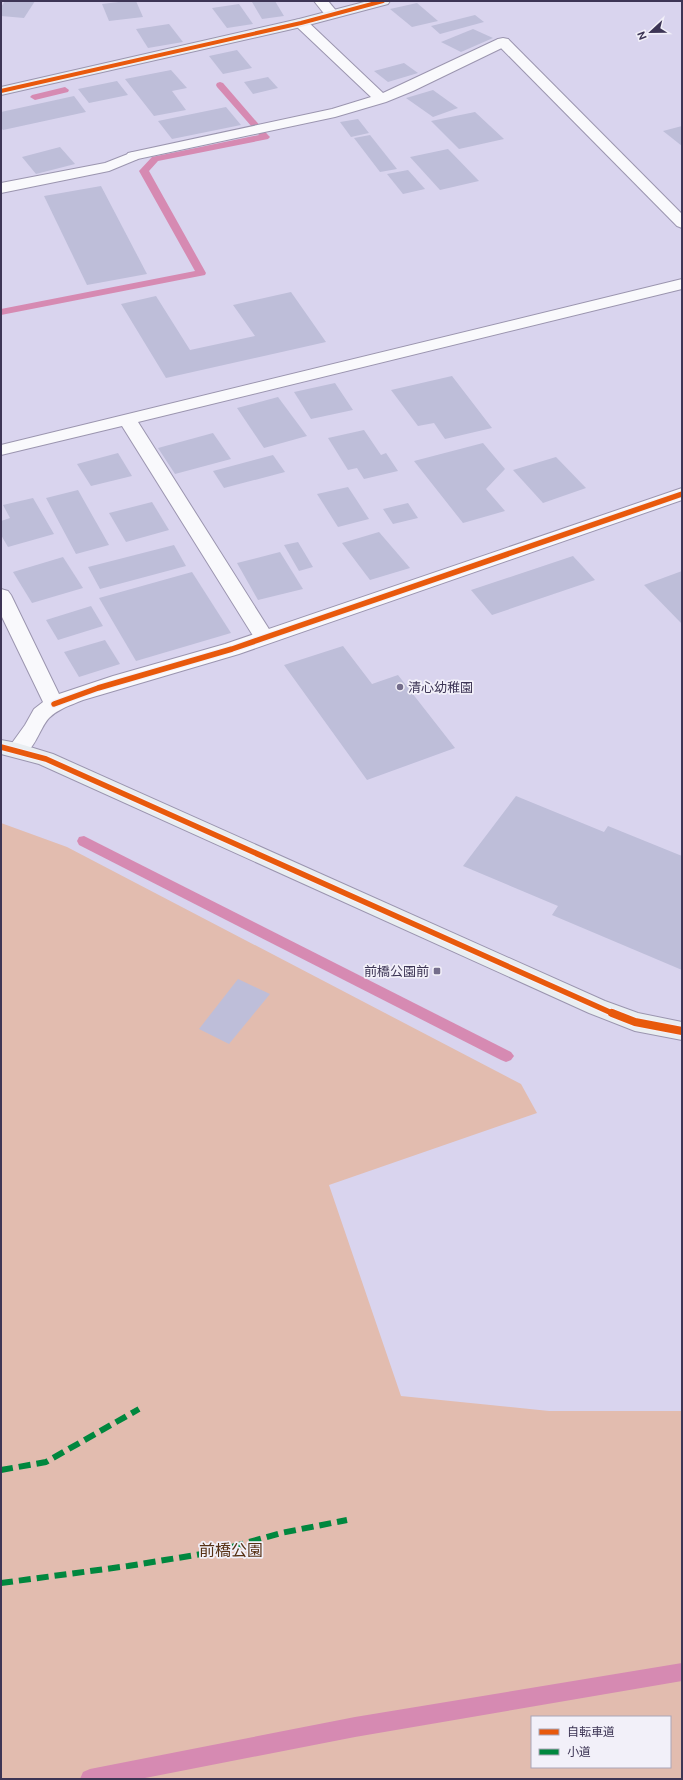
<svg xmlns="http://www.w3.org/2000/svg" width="683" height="1780" font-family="Ubuntu,'Noto Sans JP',sans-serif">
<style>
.green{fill:#e2bcaf;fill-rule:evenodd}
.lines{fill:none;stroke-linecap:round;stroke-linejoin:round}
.stream{fill:#d68ab2;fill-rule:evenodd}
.building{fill:#bebed9}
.lane-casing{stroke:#9b95af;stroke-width:2}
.street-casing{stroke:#9b95af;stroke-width:2}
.secondary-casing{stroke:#9b95af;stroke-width:2}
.lane{fill:#f9f9fc;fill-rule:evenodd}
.street{fill:#f9f9fc;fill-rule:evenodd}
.secondary{fill:#e9eef1;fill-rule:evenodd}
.quiet{stroke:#00873e;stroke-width:6;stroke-dasharray:12 6;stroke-linecap:butt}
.cycleway-far2-casing{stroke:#f2f0f9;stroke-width:5.5}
.cycleway-far1-casing{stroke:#f2f0f9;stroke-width:8}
.cycleway-casing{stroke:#f2f0f9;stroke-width:10}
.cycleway-far2{stroke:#e8590c;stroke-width:4}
.cycleway-far1{stroke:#e8590c;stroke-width:5.5}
.cycleway{stroke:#e8590c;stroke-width:8}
.poi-dot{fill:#746d8b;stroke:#f2f0f9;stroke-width:1.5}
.labels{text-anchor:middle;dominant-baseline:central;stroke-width:3.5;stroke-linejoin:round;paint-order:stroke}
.poi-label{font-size:13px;fill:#3d3555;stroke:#f2f0f9;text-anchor:start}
.near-park-label{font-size:16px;fill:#563014;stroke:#f2f0f9}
</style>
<rect width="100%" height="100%" fill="#d9d4ee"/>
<path class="green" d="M1,823l66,24 454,237 16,29 -208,72 72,211 148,15h133v368h-681zM532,1717h138v50h-138z"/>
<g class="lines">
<g class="stream">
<path d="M220,82l3,1 45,52 2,2 -2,2 -110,22 -9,10 57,102 -1,2 -204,40v-6l194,-38 -56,-100 13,-14 107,-22 -42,-48 -1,-2 1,-2z"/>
<path d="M65,87l4,3 -1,2 -33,8 -5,-3 2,-2z"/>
<path d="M84,836l427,216 3,4 -3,4 -5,2 -5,-2 -422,-215 -2,-4 2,-4z"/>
<path d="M682,1663v18l-327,56 -215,42h-60l3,-7 7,-3 265,-52z"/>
</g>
</g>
<g class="building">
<path d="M5,1h30l-11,17 -23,-2v-9z"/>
<path d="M127,1h9l7,16 -34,4 -7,-17z"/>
<path d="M261,1h14l9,15 -22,3 -10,-17z"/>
<path d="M417,3l21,18 -26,6 -22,-18z"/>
<path d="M239,4l14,20 -26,4 -15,-20z"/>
<path d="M475,15l9,7 -44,12 -9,-8z"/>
<path d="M169,24l14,18 -35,6 -12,-19z"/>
<path d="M473,29l20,9 -32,14 -20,-10z"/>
<path d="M237,50l15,18 -29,6 -14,-18z"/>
<path d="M404,63l14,10 -30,9 -14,-11z"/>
<path d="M171,70l16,18 -15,3 14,19 -32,6 -29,-37z"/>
<path d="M268,77l10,11 -25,6 -9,-12z"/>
<path d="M117,81l11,14 -39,8 -11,-14z"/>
<path d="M433,90l25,18 -25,9 -27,-19z"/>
<path d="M74,96l12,16 -83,18 -2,-2v-16z"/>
<path d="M226,107l15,18 -69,14 -14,-18z"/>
<path d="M475,112l29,27 -45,10 -28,-28z"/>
<path d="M358,119l11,14 -18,4 -11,-15z"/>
<path d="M682,126v20l-19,-15z"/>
<path d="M370,135l27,34 -17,3 -26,-34z"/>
<path d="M60,147l15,17 -39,10 -14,-17z"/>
<path d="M448,149l31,32 -39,9 -30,-33z"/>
<path d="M408,170l17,19 -22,5 -16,-20z"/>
<path d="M101,186l46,88 -60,11 -43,-89z"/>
<path d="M291,292l35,50 -160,36 -45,-74 35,-8 34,54 65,-14 -22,-31z"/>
<path d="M452,376l40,52 -47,11 -11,-16 -16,3 -27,-36z"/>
<path d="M335,383l18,27 -42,9 -17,-27z"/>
<path d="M278,397l29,39 -43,12 -27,-40z"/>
<path d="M364,430l17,25 5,-2 12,18 -34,8 -7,-11 -9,2 -20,-32z"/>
<path d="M213,433l18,26 -56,15 -17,-26z"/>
<path d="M483,443l22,26 -19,20 19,22 -42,12 -49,-62z"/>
<path d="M118,453l14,23 -41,10 -14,-22z"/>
<path d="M273,455l12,17 -61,16 -11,-17z"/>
<path d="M556,457l30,31 -43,15 -30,-33z"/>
<path d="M348,487l21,32 -31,8 -21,-33z"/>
<path d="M78,490l31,55 -33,9 -30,-56z"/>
<path d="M33,498l21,36 -46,13 -7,-12v-14l9,-3 -7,-13z"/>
<path d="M152,502l17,28 -43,12 -17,-29z"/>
<path d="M408,503l10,15 -25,6 -10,-15z"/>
<path d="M379,532l31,36 -40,12 -28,-37z"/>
<path d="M298,542l15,25 -14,4 -15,-26z"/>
<path d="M174,545l12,21 -86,23 -12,-22z"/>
<path d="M280,552l23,37 -45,11 -21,-37z"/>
<path d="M573,556l22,24 -103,35 -21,-25z"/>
<path d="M63,557l20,31 -51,15 -19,-31z"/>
<path d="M682,571v53l-38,-39z"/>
<path d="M192,572l39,61 -95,28 -37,-63z"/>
<path d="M91,606l12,20 -45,14 -12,-20z"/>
<path d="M105,640l15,24 -41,13 -15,-25z"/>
<path d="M343,646l29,38 26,-9 57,73 -88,32 -83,-115z"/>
<path d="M516,796l88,36 4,-6 74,30v114l-130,-55 6,-9 -95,-40z"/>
<path d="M238,979l32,15 -41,50 -30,-15z"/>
</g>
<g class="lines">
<g class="lane-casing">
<g id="lane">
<path d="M503,38l5,1 174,175v14l-5,-2 -179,-181 -2,-3 2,-3z"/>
<path d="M133,152l5,1 2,3 -2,3 -29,12 -108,22v-10l104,-20z"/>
<path d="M682,279v10l-544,133 136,215 -3,5 -7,1 -7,-1 -135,-216 -121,29v-10z"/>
</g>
</g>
<g class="street-casing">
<g id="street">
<path d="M314,1h14l10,12 -2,3h-10z"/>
<path d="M301,19l5,1 77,73 115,-54h10l2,3 -2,3 -95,46 -27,11 -51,15 -202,43 -5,-1 -2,-3 2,-3 204,-44 39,-12 -75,-71 -2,-3 2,-3z"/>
<path d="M682,488v12l-443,154 -156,46c-12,5 -25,9 -34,18 -12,13 -16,44 -39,37l-3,-5 18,-25 9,-16 9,-7 -42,-87v-26l7,2 3,4 48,99 54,-18 112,-32z"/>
</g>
</g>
<g class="secondary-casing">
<g id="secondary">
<path d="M368,1h22l-2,3 -87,23 -300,68v-8l298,-68z"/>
<path d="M1,740l16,3 36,11 552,247 33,12 44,9v18l-47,-9 -46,-18 -550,-249 -38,-10z"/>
</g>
</g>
<use href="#lane" class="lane"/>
<use href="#street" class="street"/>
<use href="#secondary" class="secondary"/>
<g class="quiet">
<path d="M1,1470l45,-8 93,-53"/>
<path d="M1,1583l127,-17 86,-14 67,-19 66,-13"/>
</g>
<g class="cycleway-far2-casing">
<path id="cycleway-far2" d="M1,91l300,-68 82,-22"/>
</g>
<g class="cycleway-far1-casing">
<g id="cycleway-far1">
<path d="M54,704l44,-16 134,-39 450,-155"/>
<path d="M1,747l45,12 568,255"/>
</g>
</g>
<g class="cycleway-casing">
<path id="cycleway" d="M612,1013l23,9 47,9"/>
</g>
<use href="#cycleway-far2" class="cycleway-far2"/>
<use href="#cycleway-far1" class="cycleway-far1"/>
<use href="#cycleway" class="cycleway"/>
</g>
<g class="poi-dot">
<circle cx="400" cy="687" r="4"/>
<rect x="433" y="967" width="8" height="8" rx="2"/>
</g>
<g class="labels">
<g class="poi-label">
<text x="408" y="687">清心幼稚園</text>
<text x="429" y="971" text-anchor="end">前橋公園前</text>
</g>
<g class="near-park-label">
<text x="231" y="1550">前橋公園</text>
</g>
</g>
<rect width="683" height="1780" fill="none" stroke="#3d3555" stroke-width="4"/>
<rect x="531" y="1716" width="140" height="52" fill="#f2f0f9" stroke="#aaa5b7"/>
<rect x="539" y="1729" width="20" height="6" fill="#e8590c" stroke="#aaa5b7"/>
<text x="567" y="1736" font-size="12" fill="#3d3555">自転車道</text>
<rect x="539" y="1749" width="20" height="6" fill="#00873e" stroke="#aaa5b7"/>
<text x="567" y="1756" font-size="12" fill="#3d3555">小道</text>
<g transform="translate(651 32) rotate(248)" stroke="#f2f0f9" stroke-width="3" paint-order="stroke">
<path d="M0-3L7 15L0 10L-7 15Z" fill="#3d3555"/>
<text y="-6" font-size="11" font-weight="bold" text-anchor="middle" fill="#3d3555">N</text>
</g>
</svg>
